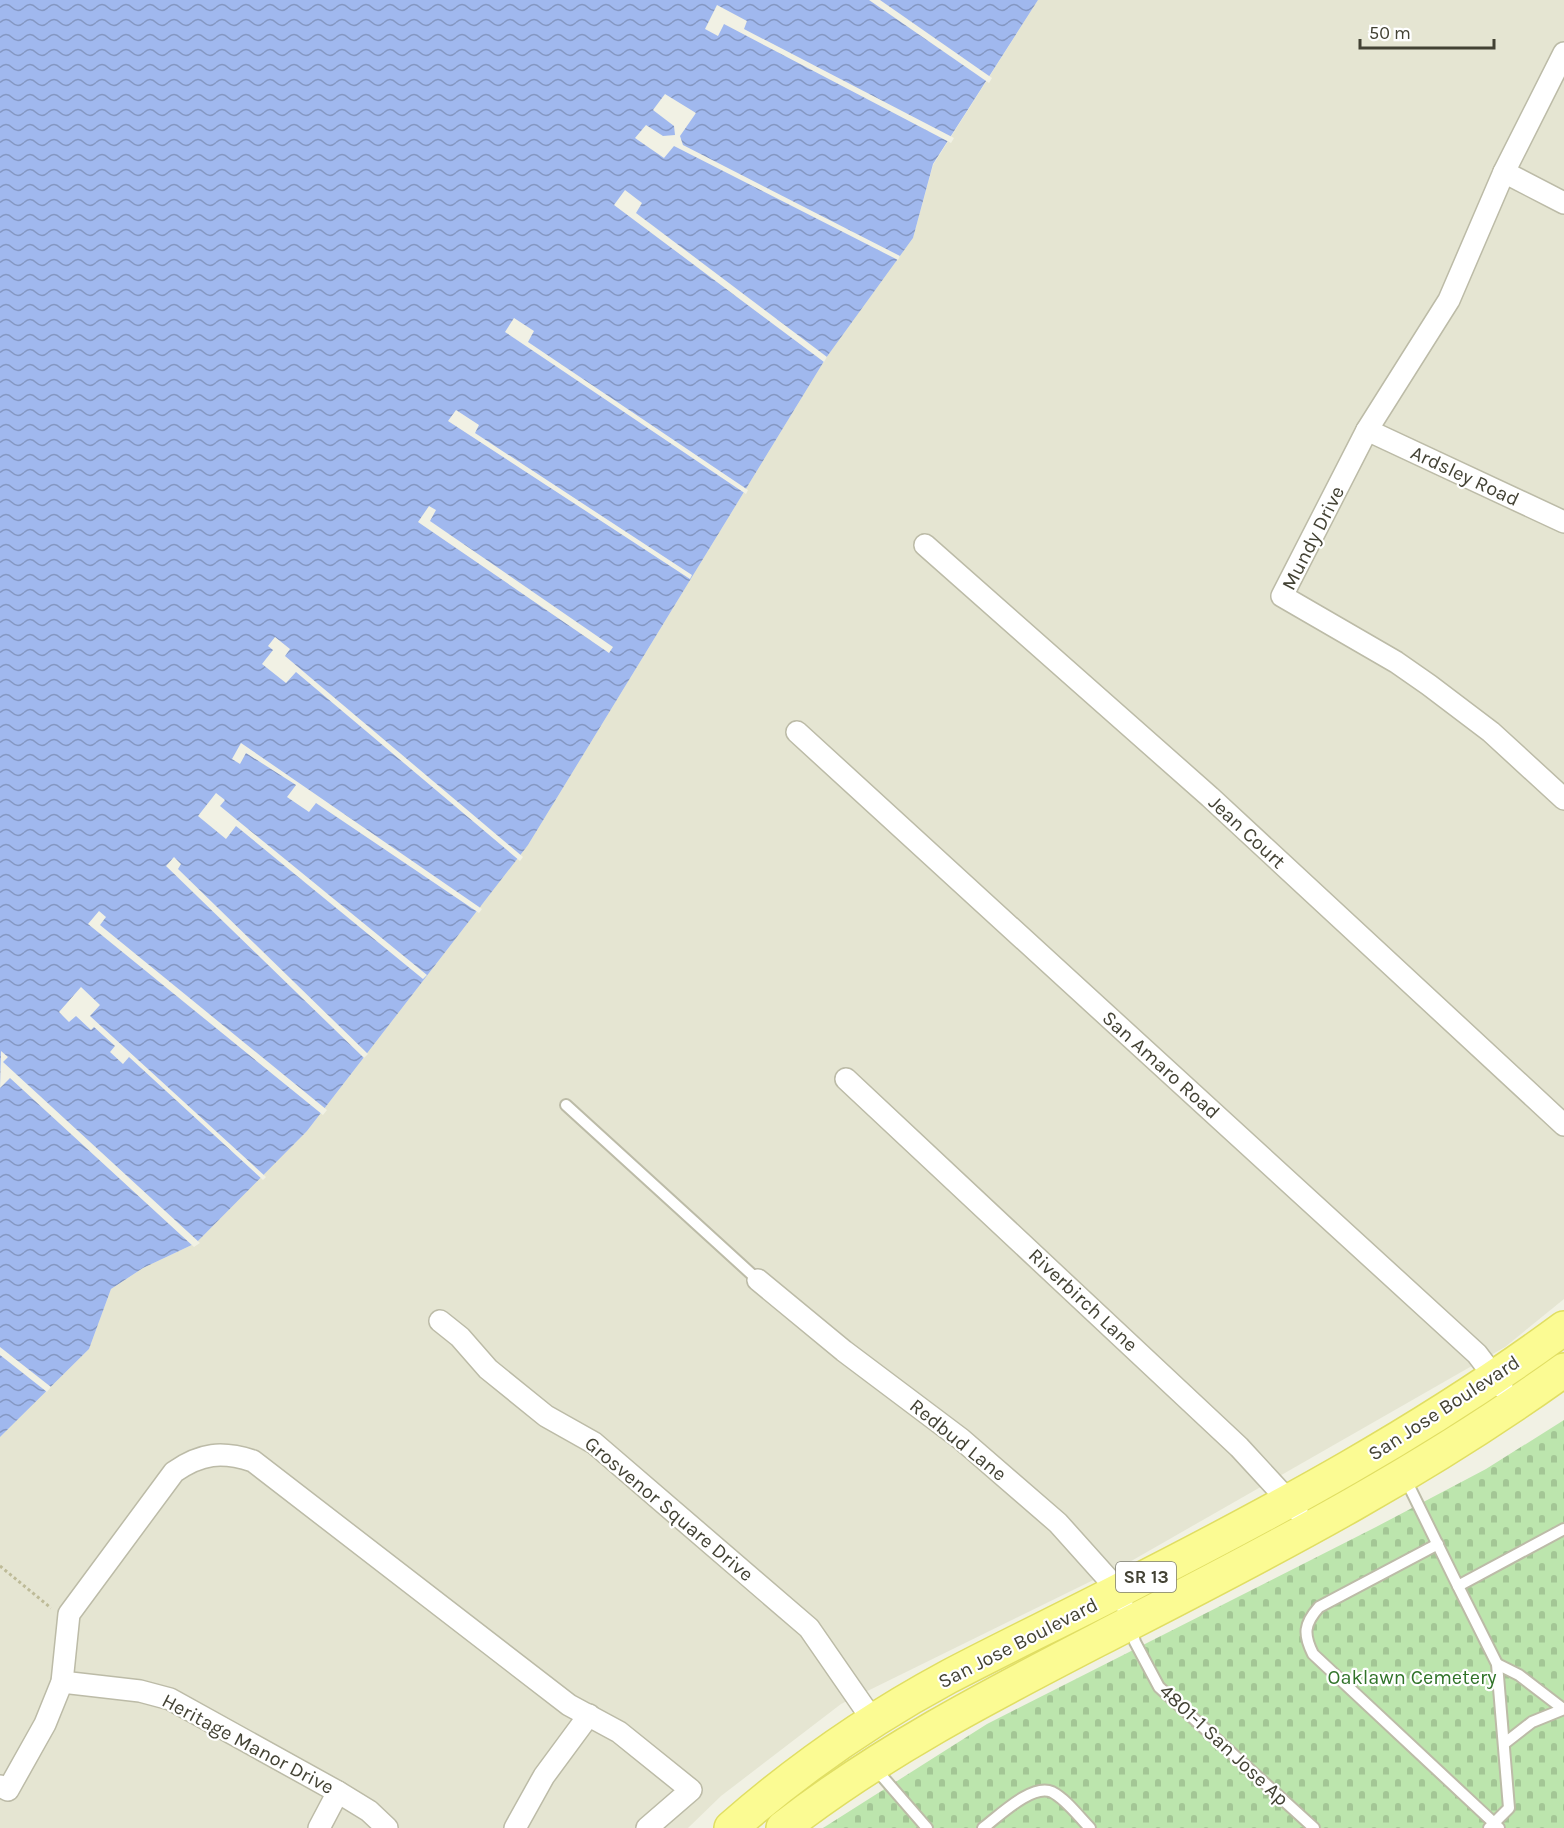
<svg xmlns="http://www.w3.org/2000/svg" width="1564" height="1828" font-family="Karla,sans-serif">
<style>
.residential{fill:#e5e5d2}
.cemetery{fill:url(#cemetery-stones)}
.water{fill:url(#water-waves)}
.pier{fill:#f1f1e4}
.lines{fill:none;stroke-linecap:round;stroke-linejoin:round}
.lane-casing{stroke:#bcbba7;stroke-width:14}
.street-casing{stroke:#bcbba7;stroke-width:24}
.primary-casing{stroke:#e0de63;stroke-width:36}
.path{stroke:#bebb98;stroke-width:3;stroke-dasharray:3 3;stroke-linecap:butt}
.lane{stroke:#fff;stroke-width:10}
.street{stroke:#fff;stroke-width:21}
.primary{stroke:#fbfb93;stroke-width:33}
.labels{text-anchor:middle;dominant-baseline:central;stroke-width:4.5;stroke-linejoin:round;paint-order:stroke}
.shield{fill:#fff;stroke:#7b7b71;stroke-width:1.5}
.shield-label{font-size:18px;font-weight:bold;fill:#434234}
.street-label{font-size:20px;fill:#434234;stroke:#fff}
.park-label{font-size:20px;fill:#307329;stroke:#fff}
</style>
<defs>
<pattern id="cemetery-stones" width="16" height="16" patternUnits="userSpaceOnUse" patternTransform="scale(1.5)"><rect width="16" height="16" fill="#bce5ad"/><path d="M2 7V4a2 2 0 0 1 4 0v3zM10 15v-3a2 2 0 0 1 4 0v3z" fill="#a3c695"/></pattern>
<pattern id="water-waves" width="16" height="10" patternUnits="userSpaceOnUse" patternTransform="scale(1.5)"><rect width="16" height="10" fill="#a0b8ee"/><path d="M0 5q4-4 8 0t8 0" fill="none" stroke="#8497c2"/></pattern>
</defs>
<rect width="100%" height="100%" fill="#f1f1e4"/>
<path class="residential" d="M1038,0h526v1299l-59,48 -379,217 -285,140 -120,92 -33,32h-688v-391l89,-88 22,-60 32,-21 53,-25 111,-112 221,-286 298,-487 87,-120 20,-73z"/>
<path class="cemetery" d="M1564,1420v408h-741l164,-104 389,-197 110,-58z"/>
<path class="water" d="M0,0h1038l-105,164 -20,74 -87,120 -298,487 -221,286 -111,112 -53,25 -32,21 -22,60 -89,88z"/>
<g class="pier">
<path d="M869,0h11l112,78 -3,5z"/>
<path d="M717,5l30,16 -3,8 210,109 -3,5 -227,-119 -6,12 -13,-7z"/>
<path d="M665,94l31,19 -16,23 3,9 217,111 -2,4 -224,-114 -10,12 -29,-20 11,-13 17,11 12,-1 -1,-9 -21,-16z"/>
<path d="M625,190l17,13 -6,10 191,144 -3,5 -210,-157z"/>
<path d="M514,318l20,13 -6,11 220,148 -2,4 -241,-162z"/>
<path d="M456,410l23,15 -4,8 217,142 -2,4 -242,-158z"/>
<path d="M429,506l7,4 -6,11 183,126 -4,6 -191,-131z"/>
<path d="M275,637l15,12 -5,7 238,201 -3,4 -224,-189 -10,11 -24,-19 11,-14 -5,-4z"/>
<path d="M241,743l241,166 -3,4 -163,-110 -7,9 -22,-15 9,-12 -50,-32 -6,11 -8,-5z"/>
<path d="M216,793l9,7 -5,6 207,169 -4,4 -187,-153 -10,13 -28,-23z"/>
<path d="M174,857l7,7 -3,5 190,185 -4,4 -198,-192z"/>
<path d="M99,911l7,6 -6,8 227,185 -4,5 -235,-191z"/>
<path d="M81,987l19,18 -10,11 176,161 -3,3 -134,-123 -6,7 -13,-12 5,-6 -21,-19 -3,3 -15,-14 -7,6 -10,-10z"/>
<path d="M1,1051l7,6 -5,5 197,181 -6,4 -184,-169 -10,10z"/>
<path d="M0,1347l51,40 -4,5 -47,-37z"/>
</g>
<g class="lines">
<g class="lane-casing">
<g id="lane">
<path d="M566,1105l192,175"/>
<path d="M1405,1478l53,108"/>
<path d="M1438,1544l-119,63c-15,17 -16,27 -6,47l181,169 -5,5"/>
<path d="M1131,1627l4,15 24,45 155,141"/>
<path d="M1497,1664l22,11 43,33"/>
<path d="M1505,1743l27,-21 32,-13"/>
<path d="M874,1767l53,61"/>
<path d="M983,1828c15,-11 49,-45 69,-36 14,7 27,25 38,36"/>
<path d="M1499,1828l-5,-5 15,-15 -12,-144 -39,-78 106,-57"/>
</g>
</g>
<g class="street-casing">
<g id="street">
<path d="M1564,53l-60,119 -55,128 -82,130 -85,166 114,66 33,23 62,47 73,67"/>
<path d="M1504,172l60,31"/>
<path d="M1367,430l197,92"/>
<path d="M925,545l285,252 354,328"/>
<path d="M797,732l680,622 25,33"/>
<path d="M846,1079l393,368 58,63"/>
<path d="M758,1280l86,71 117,88 97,84 61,68 3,10"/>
<path d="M440,1321l20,16 28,32 58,47 48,27 215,185 65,94"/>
<path d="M62,1682l78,9 30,8 168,93 31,19 18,17"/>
<path d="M0,1786l8,4 37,-66 17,-42 7,-68 105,-142c27,-19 48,-21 79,-11l316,244 50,27 72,58 -44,38"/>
<path d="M319,1828l19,-36"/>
<path d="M515,1828l29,-52 45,-61"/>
</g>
</g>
<g class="primary-casing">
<g id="primary">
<path d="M731,1828c66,-58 139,-109 217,-151 57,-30 116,-58 174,-88 153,-78 304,-159 442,-261"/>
<path d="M783,1828c108,-84 228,-143 349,-206 150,-77 295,-153 432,-252"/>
</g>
</g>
<path class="path" d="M0,1566l51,42"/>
<use href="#lane" class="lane"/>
<use href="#street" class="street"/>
<use href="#primary" class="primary"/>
</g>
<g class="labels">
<rect class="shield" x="1116" y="1562" width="60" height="30" rx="4.5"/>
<g class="shield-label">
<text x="1146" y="1577">SR 13</text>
</g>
<g class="street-label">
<text transform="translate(1465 476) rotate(25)">Ardsley Road</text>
<text transform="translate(1313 538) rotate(-63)">Mundy Drive</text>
<text transform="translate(1247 832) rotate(43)">Jean Court</text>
<text transform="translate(1161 1065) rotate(42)">San Amaro Road</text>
<text transform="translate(1083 1300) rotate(43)">Riverbirch Lane</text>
<text transform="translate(1444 1408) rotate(-33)">San Jose Boulevard</text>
<text transform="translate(958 1440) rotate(39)">Redbud Lane</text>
<text transform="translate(669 1509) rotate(40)">Grosvenor Square Drive</text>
<text transform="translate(1018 1643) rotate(-27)">San Jose Boulevard</text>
<text transform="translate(248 1744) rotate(28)">Heritage Manor Drive</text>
<text transform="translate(1224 1745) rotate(43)">4801-1 San Jose Ap</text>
</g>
<g class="park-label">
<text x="1412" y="1677">Oaklawn Cemetery</text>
</g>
</g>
<path d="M1360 39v9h134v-9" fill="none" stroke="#434234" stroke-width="3"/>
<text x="1369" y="39" font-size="18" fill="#434234" stroke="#ffffff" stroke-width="4.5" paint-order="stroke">50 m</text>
</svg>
